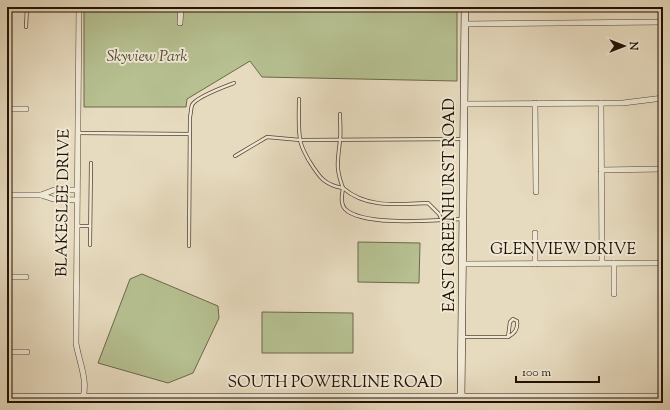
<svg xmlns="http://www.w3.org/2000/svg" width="670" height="410" font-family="'Sorts Mill Goudy',serif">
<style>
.green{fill:#b6c091;stroke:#6c684a}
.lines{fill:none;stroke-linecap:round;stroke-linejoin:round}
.lane-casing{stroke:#544432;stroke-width:4}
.street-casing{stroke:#544432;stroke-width:6}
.secondary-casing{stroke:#231103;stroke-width:8}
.lane{stroke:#efe8d5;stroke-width:2.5}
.street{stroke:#efe8d5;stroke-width:5}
.secondary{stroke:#efe8d5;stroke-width:7}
.labels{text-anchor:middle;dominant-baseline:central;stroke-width:4;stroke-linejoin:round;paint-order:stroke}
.park-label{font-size:16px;font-style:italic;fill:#564e35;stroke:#efe8d5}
.street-label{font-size:16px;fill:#231103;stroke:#efe8d5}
</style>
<rect width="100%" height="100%" fill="#e7dbbf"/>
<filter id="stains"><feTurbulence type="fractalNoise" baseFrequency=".005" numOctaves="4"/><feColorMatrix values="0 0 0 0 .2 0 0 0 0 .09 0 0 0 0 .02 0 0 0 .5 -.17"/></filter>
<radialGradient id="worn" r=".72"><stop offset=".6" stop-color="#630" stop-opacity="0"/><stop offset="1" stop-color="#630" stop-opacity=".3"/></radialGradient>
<g class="green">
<path d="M84,7h373v74l-195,-4 -12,-16 -63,38 -1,8h-102z"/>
<path d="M358,242l62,1 -1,40 -61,-1z"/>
<path d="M142,274l76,32 1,12 -26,55 -25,10 -70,-20 32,-84z"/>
<path d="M262,312l91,1v40h-91z"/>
</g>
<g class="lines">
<g class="lane-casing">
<g id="lane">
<path d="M26,27l1,-20"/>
<path d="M299,99c0,13 -1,27 1,40 1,8 5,14 8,20 10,16 15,26 35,29 -8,-21 -5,-27 -3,-48 1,-8 0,-17 0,-26"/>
<path d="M78,133l112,1"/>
<path d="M235,156l32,-19 33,3 163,-1"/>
<path d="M343,188c-1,7 -3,15 2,21 18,18 92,11 117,10"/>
<path d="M343,188c24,21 56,16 85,15l11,11 3,6"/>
<path d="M77,226h13"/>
<path d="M90,245l1,-82"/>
<path d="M189,246l1,-129c1,-4 1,-9 2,-12 4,-8 34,-19 42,-22"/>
<path d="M513,319l4,2c1,8 -2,12 -9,16l2,-15z"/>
<path d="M463,337h45"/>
</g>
</g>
<g class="street-casing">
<g id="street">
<path d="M79,7l-3,336c3,20 14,40 5,60"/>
<path d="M180,23l1,-16"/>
<path d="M465,24l198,-2"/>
<path d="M535,103l1,89"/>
<path d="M601,103l1,160"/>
<path d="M464,104l159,-1 40,-5"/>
<path d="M7,109h19"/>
<path d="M601,170l62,-1"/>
<path d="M7,195h34"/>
<path d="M77,200l-24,-1 -12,-4 13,-5h23"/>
<path d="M535,233v31"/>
<path d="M463,264l200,-1"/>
<path d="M7,277h19"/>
<path d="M614,294v-31"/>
<path d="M7,352h20"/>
</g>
</g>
<g class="secondary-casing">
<g id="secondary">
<path d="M7,397h656"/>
<path d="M461,403l4,-396"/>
</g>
</g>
<use href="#lane" class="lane"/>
<use href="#street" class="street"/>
<use href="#secondary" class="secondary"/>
</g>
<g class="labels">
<g class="park-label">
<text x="147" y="57">Skyview Park</text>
</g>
<g class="street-label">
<text transform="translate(64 203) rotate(-89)">BLAKESLEE DRIVE</text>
<text transform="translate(450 205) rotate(-90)">EAST GREENHURST ROAD</text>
<text x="563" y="250">GLENVIEW DRIVE</text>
<text x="335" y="383">SOUTH POWERLINE ROAD</text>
</g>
</g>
<rect width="670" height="410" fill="none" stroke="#e7dbbf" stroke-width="24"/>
<rect x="8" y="8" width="654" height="394" fill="none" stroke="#231103" stroke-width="2"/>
<rect x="12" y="12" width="646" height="386" fill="none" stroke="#231103"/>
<g transform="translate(624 46) rotate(90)" stroke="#efe8d5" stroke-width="3" paint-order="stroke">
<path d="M0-3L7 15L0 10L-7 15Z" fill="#231103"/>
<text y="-6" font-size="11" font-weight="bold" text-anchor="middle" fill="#231103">N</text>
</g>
<path d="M516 376v6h83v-6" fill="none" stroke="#231103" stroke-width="2"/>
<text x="522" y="376" font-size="12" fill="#231103" stroke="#efe8d5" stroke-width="3" paint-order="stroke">100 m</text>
<rect width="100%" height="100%" filter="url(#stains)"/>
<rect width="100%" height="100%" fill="url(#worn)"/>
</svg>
